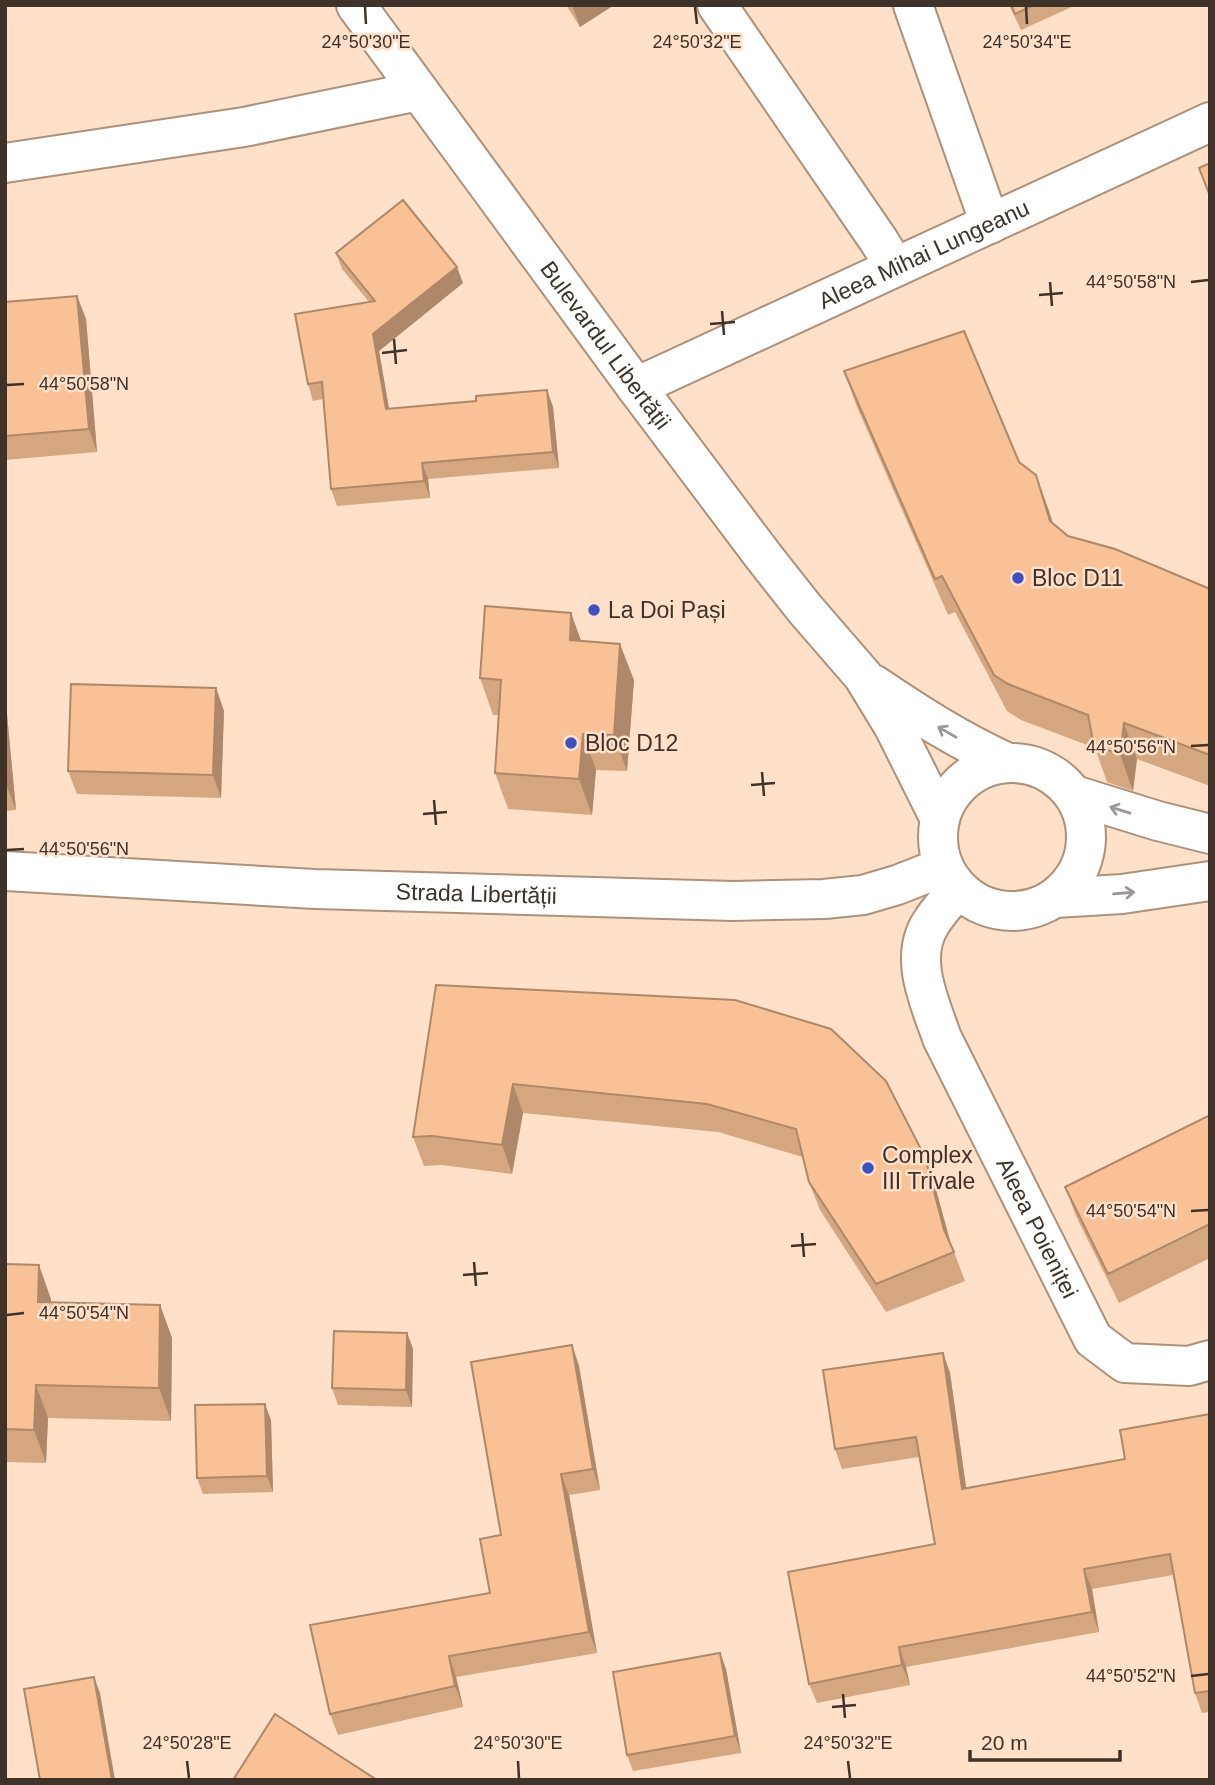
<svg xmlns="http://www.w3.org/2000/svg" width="1215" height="1785" font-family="Arial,sans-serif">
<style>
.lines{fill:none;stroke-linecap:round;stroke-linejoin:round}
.minor-casing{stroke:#ad917a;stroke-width:42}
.tertiary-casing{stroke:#ad917a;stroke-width:42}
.secondary-casing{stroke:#ad917a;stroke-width:42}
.minor{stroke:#fff;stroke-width:38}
.tertiary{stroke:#fff;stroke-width:38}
.secondary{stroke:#fff;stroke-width:38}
.wall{fill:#d5a781}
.shaded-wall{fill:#ae8869}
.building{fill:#f8c296;stroke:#ae8869;stroke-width:2}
.oneway{stroke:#9e9894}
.ticks{fill:none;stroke:#3e3229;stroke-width:2.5}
.poi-dot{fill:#3c51c3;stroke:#ffe0c8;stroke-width:2.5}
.labels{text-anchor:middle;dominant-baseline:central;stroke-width:5;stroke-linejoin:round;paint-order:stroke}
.street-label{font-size:23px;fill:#3e3229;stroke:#ffe0c8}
.poi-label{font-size:23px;fill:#3e3229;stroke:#ffe0c8;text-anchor:start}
.ticks-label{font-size:18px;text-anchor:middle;fill:#3e3229;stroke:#ffe0c8;stroke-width:5;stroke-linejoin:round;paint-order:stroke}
</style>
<rect width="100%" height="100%" fill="#ffe0c8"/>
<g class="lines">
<g class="minor-casing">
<g id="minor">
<path d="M717,5l162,236 16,26"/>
<path d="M913,5l77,219"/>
<path d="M5,163l239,-36 175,-36"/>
<path id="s1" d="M636,387l574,-265"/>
<path id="s2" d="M958,889c-9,11 -20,22 -27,34 -23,35 -1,80 11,115l151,301 32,24 64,3 21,-6"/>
</g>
</g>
<g class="tertiary-casing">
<g id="tertiary">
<path id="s3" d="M5,871l310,18 418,12 91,-2 39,-4 34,-10 46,-18"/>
</g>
</g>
<g class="secondary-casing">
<g id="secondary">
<path id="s4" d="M356,5l280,382 128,170 41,52 58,67 31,51 46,92"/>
<path d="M873,684c46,31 85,56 135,79"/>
<circle cx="1012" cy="837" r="74"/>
<path d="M1074,795l84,26 52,13"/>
<path d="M1055,898l67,-4 88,-13"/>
</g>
</g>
<use href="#minor" class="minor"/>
<use href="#tertiary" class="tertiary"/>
<use href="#secondary" class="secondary"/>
</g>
<g class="wall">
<path d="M566,5h48l-34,22z"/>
<path d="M1009,5h67l-55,25z"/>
<path d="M336,253l127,30 -84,68 10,58 87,-8 71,-11 6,17 6,61 -131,11 2,19 -93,8 -6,-17 -8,-90 -10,2 -5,-17 61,-82 -27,-33z"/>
<path d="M77,296l9,23 11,133 -92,8v-158z"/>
<path d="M844,371l175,91 17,13 17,48 15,13 142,53v197l-73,-27 -4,32 -26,-9 -12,-34 -74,-28 -14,-9 -52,-99 -7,3 -91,-208z"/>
<path d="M571,613l10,28 53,39 -7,91 -31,-1 -4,45 -84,-6 -13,-36 4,-58h-6l-13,-37z"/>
<path d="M216,688l8,23 -3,87 -144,-4 -9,-23z"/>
<path d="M5,693l11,117 -11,1z"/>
<path d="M436,985l489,172 10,29 16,58 14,37 -79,31 -66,-102 -11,-28 -6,-25 -85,-25 -195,-19 -11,61 -70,-9 -18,1 -11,-29z"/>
<path d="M1210,1115v143l-91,45 -43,-87 -11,-29z"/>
<path d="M5,1264l46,35v3l109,3 12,33 -1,83 -123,-3 -2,45 -41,-1z"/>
<path d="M407,1333l6,16 -1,58 -74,-2 -6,-17z"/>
<path d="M572,1345l7,21 21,124 -31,5 28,158 -141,24 7,30 -125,28 -8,-21 160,-121 11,-58z"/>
<path d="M943,1353l7,20 16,115 159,-29 85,-45v298l-8,1 -7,-20 -22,-118 -81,14 7,43 -193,35 4,18 -93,18 -8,-19 126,-140 -16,-87 -77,12 -7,-20z"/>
<path d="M271,1420l2,72 -70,2 -6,-16z"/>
<path d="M720,1653l6,16 15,84 -108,18 -6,-16z"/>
</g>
<g class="shaded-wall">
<path d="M572,5h42l-34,22z"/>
<path d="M457,267l6,16 -84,68 13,75 -6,-17 -13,-75z"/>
<path d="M77,296l9,23 11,133 -8,-23z"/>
<path d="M547,390l6,17 6,61 -6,-16z"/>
<path d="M422,463l6,16 2,19 -6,-17z"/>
<path d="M1036,475l13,36 14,46 -13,-36z"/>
<path d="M571,613l13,36 -14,-9z"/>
<path d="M620,644l14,36 -7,91 -13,-36z"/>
<path d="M216,688l8,23 -3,87 -8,-23z"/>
<path d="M5,693l11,117 -9,-23 -2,-21z"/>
<path d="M1124,723l13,36 -4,32 -13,-37z"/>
<path d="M583,734l13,36 -4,45 -13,-36z"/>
<path d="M513,1084l10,29 -11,61 -10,-29z"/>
<path d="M925,1157l10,29 18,66 -9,-22z"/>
<path d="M39,1265l12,34 -1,36 -12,-33z"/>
<path d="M160,1305l12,33 -1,83 -12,-33z"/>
<path d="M407,1333l6,16 -1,58 -6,-17z"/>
<path d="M572,1345l7,21 21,124 -7,-21z"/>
<path d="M943,1353l7,20 19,135 -7,-19z"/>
<path d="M36,1385l12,33 -2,45 -12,-33z"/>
<path d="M265,1404l6,16 2,72 -6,-16z"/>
<path d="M561,1474l8,21 28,158 -8,-21z"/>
<path d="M1084,1569l8,20 7,43 -7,-20z"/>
<path d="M899,1647l7,20 4,18 -8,-20z"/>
<path d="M720,1653l6,16 15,84 -6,-17z"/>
<path d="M449,1656l7,21 7,30 -8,-21z"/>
<path d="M94,1677l6,16 15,87h-3z"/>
</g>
<g class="building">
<path d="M1011,5h23l-19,9z"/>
<path d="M1210,163v33l-11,-28z"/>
<path d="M403,200l54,67 -84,67 13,75 90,-8v-5l71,-6 6,62 -131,11 2,18 -93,8 -9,-107 -14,2 -13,-70 80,-13 -39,-48z"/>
<path d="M77,296l12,133 -84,7v-134z"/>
<path d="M964,331l55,131 17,13 14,46 18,15 47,13 95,40v166l-86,-32 -4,31 -26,-8 -6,-31 -80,-31 -14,-9 -52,-99 -7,3 -91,-208z"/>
<path d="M485,606l86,7 -1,27 50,4 -6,91 -31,-1 -4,45 -84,-6 6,-93 -21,-2z"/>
<path d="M71,684l145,4 -3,87 -145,-4z"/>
<path d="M5,766l2,21h-2z"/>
<path d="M436,985l299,15 96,29 55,52 39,76 19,73 10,22 -78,32 -67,-102 -13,-53 -89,-25 -194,-20 -11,61 -70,-9 -19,1z"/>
<path d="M1210,1115v109l-102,50 -43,-87z"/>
<path d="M5,1264l34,1 -1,37 122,3 -1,83 -123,-3 -2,45 -29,-1z"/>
<path d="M334,1331l73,2 -1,57 -74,-2z"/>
<path d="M572,1345l21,124 -32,5 28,158 -140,24 6,30 -125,28 -20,-89 180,-32 -10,-54 21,-4 -30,-173z"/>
<path d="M943,1353l19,136 163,-30 -5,-29 90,-16v277l-15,2 -25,-139 -86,15 8,43 -193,35 3,18 -93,19 -21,-112 147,-28 -19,-107 -81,12 -12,-79z"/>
<path d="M265,1404l2,72 -70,2 -2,-73z"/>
<path d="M720,1653l15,83 -108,19 -14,-83z"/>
<path d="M94,1677l18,103h-72l-16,-91z"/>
<path d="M275,1714l102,66h-144z"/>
</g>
<defs><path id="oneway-shaft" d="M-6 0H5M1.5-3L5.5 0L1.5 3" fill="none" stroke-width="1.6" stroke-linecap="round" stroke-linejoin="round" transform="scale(1.75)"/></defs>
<g class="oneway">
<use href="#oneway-shaft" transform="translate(947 732) rotate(-150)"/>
<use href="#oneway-shaft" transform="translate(1120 810) rotate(-163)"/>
<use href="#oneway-shaft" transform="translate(1124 893) rotate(-5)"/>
</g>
<path class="ticks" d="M365,7l1,17M695,7l2,17M1026,7l1,17M1050,282l2,24M1191,282l17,-2M1039,295l24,-2M722,311l2,24M710,324l25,-2M394,339l2,25M382,353l25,-3M7,385l17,-1M1191,746l17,-1M762,772l2,24M751,785l24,-2M434,800l2,25M423,814l24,-2M7,850l17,-1M1191,1211l17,-1M802,1233l2,24M791,1246l25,-2M474,1262l2,24M463,1275l25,-2M7,1315l17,-2M1191,1676l17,-2M843,1694l2,24M832,1707l24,-2M187,1761l2,17M518,1761l1,17M848,1761l2,17"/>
<g class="poi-dot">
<circle cx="1018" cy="578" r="7"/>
<circle cx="594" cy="610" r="7"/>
<circle cx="571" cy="743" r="7"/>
<circle cx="868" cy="1168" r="7"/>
</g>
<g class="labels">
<g class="street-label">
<text stroke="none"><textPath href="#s1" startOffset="317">Aleea Mihai Lungeanu</textPath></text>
<text stroke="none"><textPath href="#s4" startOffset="422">Bulevardul Libertății</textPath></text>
<text stroke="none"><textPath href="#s3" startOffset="472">Strada Libertății</textPath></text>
<text stroke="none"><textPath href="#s2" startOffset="376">Aleea Poieniței</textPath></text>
</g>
<g class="poi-label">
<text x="1032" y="578">Bloc D11</text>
<text x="608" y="610">La Doi Pași</text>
<text x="585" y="743">Bloc D12</text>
<text x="882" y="1155">Complex<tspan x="882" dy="26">III Trivale</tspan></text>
</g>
</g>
<g class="ticks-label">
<text x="366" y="48">24°50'30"E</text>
<text x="697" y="48">24°50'32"E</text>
<text x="1027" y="48">24°50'34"E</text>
<text x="1131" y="288">44°50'58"N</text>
<text x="84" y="390">44°50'58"N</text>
<text x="1131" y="753">44°50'56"N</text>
<text x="84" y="855">44°50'56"N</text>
<text x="1131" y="1217">44°50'54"N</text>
<text x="84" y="1319">44°50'54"N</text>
<text x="1131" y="1682">44°50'52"N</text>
<text x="187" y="1749">24°50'28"E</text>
<text x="518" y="1749">24°50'30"E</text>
<text x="848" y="1749">24°50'32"E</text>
</g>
<rect width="1215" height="1785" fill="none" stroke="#3e3229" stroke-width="14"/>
<path d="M970 1750v10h150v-10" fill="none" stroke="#3e3229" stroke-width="3.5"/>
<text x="981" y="1750" font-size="21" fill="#3e3229" stroke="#ffe0c8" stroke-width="5" paint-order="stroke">20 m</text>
</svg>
